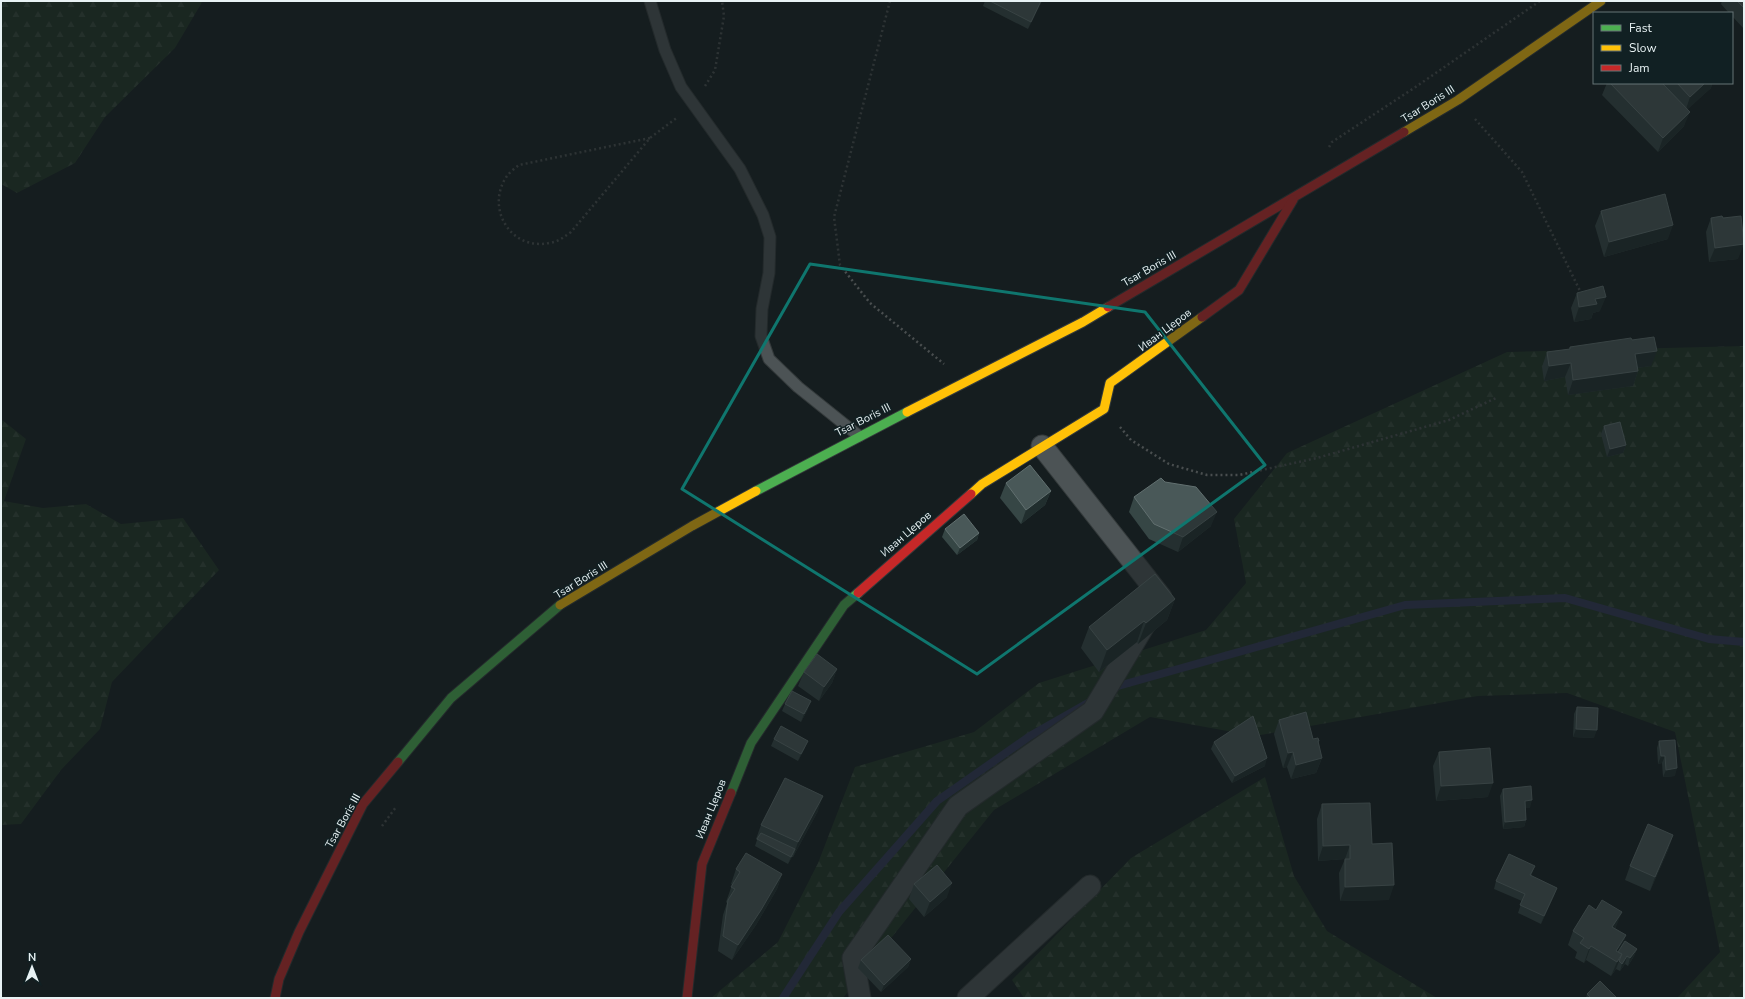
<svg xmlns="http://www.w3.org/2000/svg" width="1745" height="999" font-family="'Nunito Sans',sans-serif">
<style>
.forest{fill:url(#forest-firs)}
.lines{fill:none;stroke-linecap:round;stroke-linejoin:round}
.stream{stroke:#313654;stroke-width:8}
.lane-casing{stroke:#343a3b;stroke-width:13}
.street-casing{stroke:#343a3b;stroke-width:23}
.fast-casing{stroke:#343a3b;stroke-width:11}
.slow-casing{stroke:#343a3b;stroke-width:11}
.jam-casing{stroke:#343a3b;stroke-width:11}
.path{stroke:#494e4f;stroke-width:2.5;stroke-dasharray:2 3;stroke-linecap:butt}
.lane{stroke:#4c5355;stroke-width:11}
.street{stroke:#4c5355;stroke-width:21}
.fast{stroke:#4caf50;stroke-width:9}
.slow{stroke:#ffc107;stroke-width:9}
.jam{stroke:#c62828;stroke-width:9}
.wall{fill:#364645}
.shaded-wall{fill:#212e2e}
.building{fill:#495858;stroke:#627070}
.marked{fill:none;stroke:#0f766e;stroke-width:3;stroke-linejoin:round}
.labels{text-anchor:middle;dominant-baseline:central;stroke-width:3;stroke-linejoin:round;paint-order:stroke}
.street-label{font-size:11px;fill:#e8f2f4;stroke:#112023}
</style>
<defs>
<pattern id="forest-firs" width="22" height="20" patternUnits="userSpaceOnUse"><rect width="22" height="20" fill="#203325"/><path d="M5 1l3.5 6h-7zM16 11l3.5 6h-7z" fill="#36473a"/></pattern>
</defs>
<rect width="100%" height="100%" fill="#151d1f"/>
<g class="forest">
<path d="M1,1h201l-1,3 -26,44 -70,69 -30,46 -58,30 -16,-9z"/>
<path d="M1744,346v652h-67l43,-46 -45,-220 -108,-39 -89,3 -223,40 -105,-19 -156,93 -151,188h-132l67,-56 40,-79 37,-96 119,-35 65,-49 167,-53 40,-47 -12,-64 53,-66 220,-101z"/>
<path d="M1,419l25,20 -22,62 39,7 43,-4 35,20 62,-6 36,52 -107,112 -12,47 -39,41 -40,54 -20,1z"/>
<path d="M1265,777l29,99 33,55 110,67h-413l-12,-18 119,-122z"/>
</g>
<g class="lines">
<g class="stream">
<path d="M1112,689l6,-3 287,-81 160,-7 144,41 35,3"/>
<path d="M783,998l56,-86 98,-111 93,-65 58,-33"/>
</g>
<g class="lane-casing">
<path id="lane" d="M650,1l15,49 16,37 59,82 23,46 7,22 -1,36 -7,36 -1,27 8,23 29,28 61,49"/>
</g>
<g class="street-casing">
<g id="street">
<path d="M860,998l-7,-40 105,-152 135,-95 68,-114 -119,-151"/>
<path d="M968,998l122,-112"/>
</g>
</g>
<g class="fast-casing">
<g id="fast">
<path d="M756,491l151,-79"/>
<path d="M398,762l53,-64 109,-93"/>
<path d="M731,793l20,-50 93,-138 14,-12"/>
</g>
</g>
<g class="slow-casing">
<g id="slow">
<path d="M1404,132l54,-32 143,-99"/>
<path d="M907,412l176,-90 25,-15"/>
<path d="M971,494l11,-10 122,-75 6,-26 92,-66"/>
<path d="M560,605l132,-79 64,-35"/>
</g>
</g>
<g class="jam-casing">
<g id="jam">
<path d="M1108,307l296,-175"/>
<path d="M1202,317l37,-27 54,-90"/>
<path d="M858,593l113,-99"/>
<path d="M275,998l4,-19 20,-47 64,-128 35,-42"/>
<path d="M687,998l15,-134 29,-71"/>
</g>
</g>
<g class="path">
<path d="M890,1l-56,216 6,48 30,38 74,61"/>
<path d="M705,86l10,-16 9,-54 -2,-15"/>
<path d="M1475,119l47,53 60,123"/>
<path d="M650,138l-131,27c-4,3 -9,7 -12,11 -22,31 3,75 42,67 9,-1 15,-6 22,-11l79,-94 28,-21"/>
<path d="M1329,147l3,-5 85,-56 123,-85"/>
<path d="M1120,427l11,13 38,24 38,11h32l78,-17 132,-38 47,-22"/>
<path d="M382,826l14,-19"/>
</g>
<use href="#lane" class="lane"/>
<use href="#street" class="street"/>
<use href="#fast" class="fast"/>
<use href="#slow" class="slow"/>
<use href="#jam" class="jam"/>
</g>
<g class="wall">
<path d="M985,1h57l-14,28 -45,-23z"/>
<path d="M1722,1h22v28l-12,-13v-3h-3l-8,-9z"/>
<path d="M1607,83h105l-1,5 -24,21 -3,17 -26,26 -56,-57z"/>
<path d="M1601,211l67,28 -64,18 -9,-31z"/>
<path d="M1711,218l27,41 -29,3 -3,-30z"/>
<path d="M1577,293l23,18 -7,2 -2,6 -17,3 -3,-14z"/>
<path d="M1632,340l19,26 -14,2 1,3 -5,15 -65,9 -3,-18 -21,4 -2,-14 5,-15 22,-3 1,-2z"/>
<path d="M1604,426l22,19 -3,8 -16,4 -6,-23z"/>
<path d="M1006,483l45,8 -6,14 -24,19 -21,-26z"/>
<path d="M1134,497l77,29 -33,26 -29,-13 -20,-27z"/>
<path d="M945,529l34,4 -2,7 -20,15 -15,-18z"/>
<path d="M1175,599l-8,21 -29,24 -1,-2 -38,30 -18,-24 8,-21z"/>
<path d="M837,669l-5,14 -13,18 -21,-15 6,-14z"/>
<path d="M785,704l23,5 -7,13 -19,-11z"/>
<path d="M1577,707l17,31 -21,-1 1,-23z"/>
<path d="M1279,720l34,19 6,2 -1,2 4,15 -6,15 -25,6 -4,-12 -4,1 -9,-34z"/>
<path d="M774,739l31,9 -7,13 -27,-15z"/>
<path d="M1659,741l16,35 -12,1 -1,-14 -4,1 -1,-16z"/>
<path d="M1214,742l51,24 -33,17 -21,-34z"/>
<path d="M1439,752l49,45 -52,4 -3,-35z"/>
<path d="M1503,789l27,19h-4v12l-2,7 -21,2 -3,-33z"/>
<path d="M1322,804l50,40 17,56 -49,1 -1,-28 6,-14 -27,2 -1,-42z"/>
<path d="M818,811l-25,46h-1l-4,7 -33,-18 2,-6 -1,-1 5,-14z"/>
<path d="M1673,835l-5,15 -18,41 -25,-11 5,-14z"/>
<path d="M1535,866l-4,10 26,12 -3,8 -13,28 -23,-11 4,-12 -28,-12 2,-8z"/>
<path d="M736,869l46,5 -5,15 -21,36 -24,35 -14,-9 5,-36 4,-12 -1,-1 6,-17 -1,-1z"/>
<path d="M914,884l33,13 -23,20 -15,-18z"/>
<path d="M1616,927l-1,2 11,6 -3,8 14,6 -3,7 -6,10 -3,-2 -5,7 -4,-2 -5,7 -25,-16 -2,3 -9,-5 2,-6 -9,-7 5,-14z"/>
<path d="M911,959l-3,8 -27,25 -23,-24 3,-8z"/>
<path d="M1587,994l30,4h-31z"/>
</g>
<g class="shaded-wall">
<path d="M1041,1h1l-14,28 3,-7z"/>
<path d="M1705,83h7l-1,5 -26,24 5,-15z"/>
<path d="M1690,112l-6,14 -26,26 5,-14z"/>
<path d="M1673,225l-5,14 -64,18 5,-15z"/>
<path d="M1744,244l-6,15 -29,3 6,-14z"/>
<path d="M1606,297l-6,14 -7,2 -2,6 -17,3 5,-15 16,-8z"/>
<path d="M1657,351l-6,15 -21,3 5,-15z"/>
<path d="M1571,363l-6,14 -21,4 5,-15z"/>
<path d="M1638,371l-5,15 -65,9 5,-15z"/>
<path d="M1626,445l-3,8 -16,4 3,-8z"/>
<path d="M1051,491l-6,14 -24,19 5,-14z"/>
<path d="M1217,512l-6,14 -33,26 5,-15z"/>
<path d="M979,533l-2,7 -20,15 3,-7z"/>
<path d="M1175,599l-8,21 -29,24 8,-21z"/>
<path d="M1144,621l-7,21 -38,30 8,-22z"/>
<path d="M837,669l-5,14 -13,18 5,-14z"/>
<path d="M811,701l-3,8 -7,13 3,-8z"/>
<path d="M1576,729l21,1 -3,8 -21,-1z"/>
<path d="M808,741l-3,7 -7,13 3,-7z"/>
<path d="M1293,752l-6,15 -4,1 5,-15z"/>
<path d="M1661,756h4l-3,7 -4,1z"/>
<path d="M1267,758l-2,8 -33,17 3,-7z"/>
<path d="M1322,758l-6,15 -25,6 5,-14z"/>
<path d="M1677,768l-2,8 -12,1 3,-7z"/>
<path d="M1493,783l-5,14 -52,4 5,-15z"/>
<path d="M823,796l-5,15 -25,46 5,-15z"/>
<path d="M1532,800l-2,8h-8l3,-7z"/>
<path d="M1526,820l-2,7 -21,2 2,-7z"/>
<path d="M1673,835l-5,15 -18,41 5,-14z"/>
<path d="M1350,845l-5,14 -27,2 5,-15z"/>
<path d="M795,849l-3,8 -4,7 3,-7z"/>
<path d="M782,874l-5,15 -21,36 -24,35 6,-15z"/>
<path d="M952,883l-5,14 -23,20 6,-15z"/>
<path d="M1394,885l-5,15 -49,1 5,-14z"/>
<path d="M1557,888l-3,8 -13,28 3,-8z"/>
<path d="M1622,912l-6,15 -9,15 5,-15z"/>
<path d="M1626,935l-5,15 -6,9 1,-8z"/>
<path d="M1591,946l-5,14 -2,3 5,-14z"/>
<path d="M1637,949l-3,7 -6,10 2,-8z"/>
<path d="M1622,954l-6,15 -5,7 6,-14z"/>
<path d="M1627,956l-2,8 -5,7 2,-7z"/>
<path d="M911,959l-3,8 -27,25 3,-7z"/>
</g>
<g class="building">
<path d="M990,1h51l-10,21z"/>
<path d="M1737,1h7v7z"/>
<path d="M1610,83h52l28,29 -27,26z"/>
<path d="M1677,83h28l-15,14z"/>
<path d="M1665,194l8,31 -64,17 -8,-31z"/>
<path d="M1722,216l1,2 18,-2 3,28 -29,4 -4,-30z"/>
<path d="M1603,286l3,11 -11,2 2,5 -18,3 -2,-14z"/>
<path d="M1654,337l3,14 -22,3 3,17 -65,9 -2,-17 -22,3 -2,-14 23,-3v-2l61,-9 1,2z"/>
<path d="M1620,422l6,23 -16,4 -6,-23z"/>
<path d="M1030,465l21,26 -25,19 -20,-27z"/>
<path d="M1161,478l4,4 31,5 21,25 -34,25 -29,-13 -20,-27z"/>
<path d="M964,514l15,19 -19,15 -15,-19z"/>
<path d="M1155,574l20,25 -29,24 -2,-2 -37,29 -18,-23z"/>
<path d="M817,654l20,15 -13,18 -20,-15z"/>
<path d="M792,691l19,10 -7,13 -19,-10z"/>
<path d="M1577,707l21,1 -1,22 -21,-1z"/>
<path d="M1306,712l7,27 5,-1 1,3h-1l4,17 -26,7 -3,-13 -5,1 -9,-33z"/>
<path d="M1253,716l14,42 -32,18 -21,-34z"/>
<path d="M781,726l27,15 -7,13 -27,-15z"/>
<path d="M1675,740l2,28 -11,2 -1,-14h-4l-2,-15z"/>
<path d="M1490,748l3,35 -52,3 -2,-34z"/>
<path d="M785,778l38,18 -25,46 -37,-17z"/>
<path d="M1531,786l1,14 -7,1 1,19 -21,2 -2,-33z"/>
<path d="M1370,803l2,41 20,-1 2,42 -49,2v-28h5v-14l-27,1 -1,-42z"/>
<path d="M1648,824l25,11 -18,42 -25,-11z"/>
<path d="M761,833l34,16 -4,8 -34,-18z"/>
<path d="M746,853l36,21 -21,36 -23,35 -15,-9 5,-36 7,-11 -4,-2 9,-15 -4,-3z"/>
<path d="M1509,854l26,12 -5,9 27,13 -13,28 -24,-11 5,-11 -29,-13z"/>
<path d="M937,865l15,18 -22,19 -16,-18z"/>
<path d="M1602,900l20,12 -10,15 14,8 -10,16 6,3 -5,8 -26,-16 -2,3 -9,-6 4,-5 -11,-7 16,-26 7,5z"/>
<path d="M888,935l23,24 -27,26 -23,-25z"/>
<path d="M1625,941l12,8 -7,9 -3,-2 -5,8 -3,-3 3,-7 -4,-2z"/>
<path d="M1600,981l17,17h-26l-4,-4z"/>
</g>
<path d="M0 0H1745V999H0ZM810,264l335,48 120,153 -288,209 -295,-185z" fill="#151d1f" fill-opacity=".55" fill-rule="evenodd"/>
<path class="marked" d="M810,264l335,48 120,153 -288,209 -295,-185z"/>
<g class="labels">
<g class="street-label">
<text transform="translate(1428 104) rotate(-32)">Tsar Boris III</text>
<text transform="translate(1149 269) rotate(-30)">Tsar Boris III</text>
<text transform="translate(1165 330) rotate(-37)">Иван Церов</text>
<text transform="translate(863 420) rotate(-27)">Tsar Boris III</text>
<text transform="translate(906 534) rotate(-41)">Иван Церов</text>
<text transform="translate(581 580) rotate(-32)">Tsar Boris III</text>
<text transform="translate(711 809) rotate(-68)">Иван Церов</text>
<text transform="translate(343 821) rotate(-61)">Tsar Boris III</text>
</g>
</g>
<rect width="1745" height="999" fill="none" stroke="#e8f2f4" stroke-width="4"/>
<rect x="1593" y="12" width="140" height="72" fill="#112023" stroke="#677477"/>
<rect x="1601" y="25" width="20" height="6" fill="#4caf50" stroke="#677477"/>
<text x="1629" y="32" font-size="12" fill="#e8f2f4">Fast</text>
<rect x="1601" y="45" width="20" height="6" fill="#ffc107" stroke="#677477"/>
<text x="1629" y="52" font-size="12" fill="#e8f2f4">Slow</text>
<rect x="1601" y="65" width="20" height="6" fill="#c62828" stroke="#677477"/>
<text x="1629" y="72" font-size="12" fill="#e8f2f4">Jam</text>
<g transform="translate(32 967)" stroke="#112023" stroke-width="3" paint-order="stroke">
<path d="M0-3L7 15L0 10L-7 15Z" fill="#e8f2f4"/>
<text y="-6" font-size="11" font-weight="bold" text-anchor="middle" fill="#e8f2f4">N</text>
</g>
</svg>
